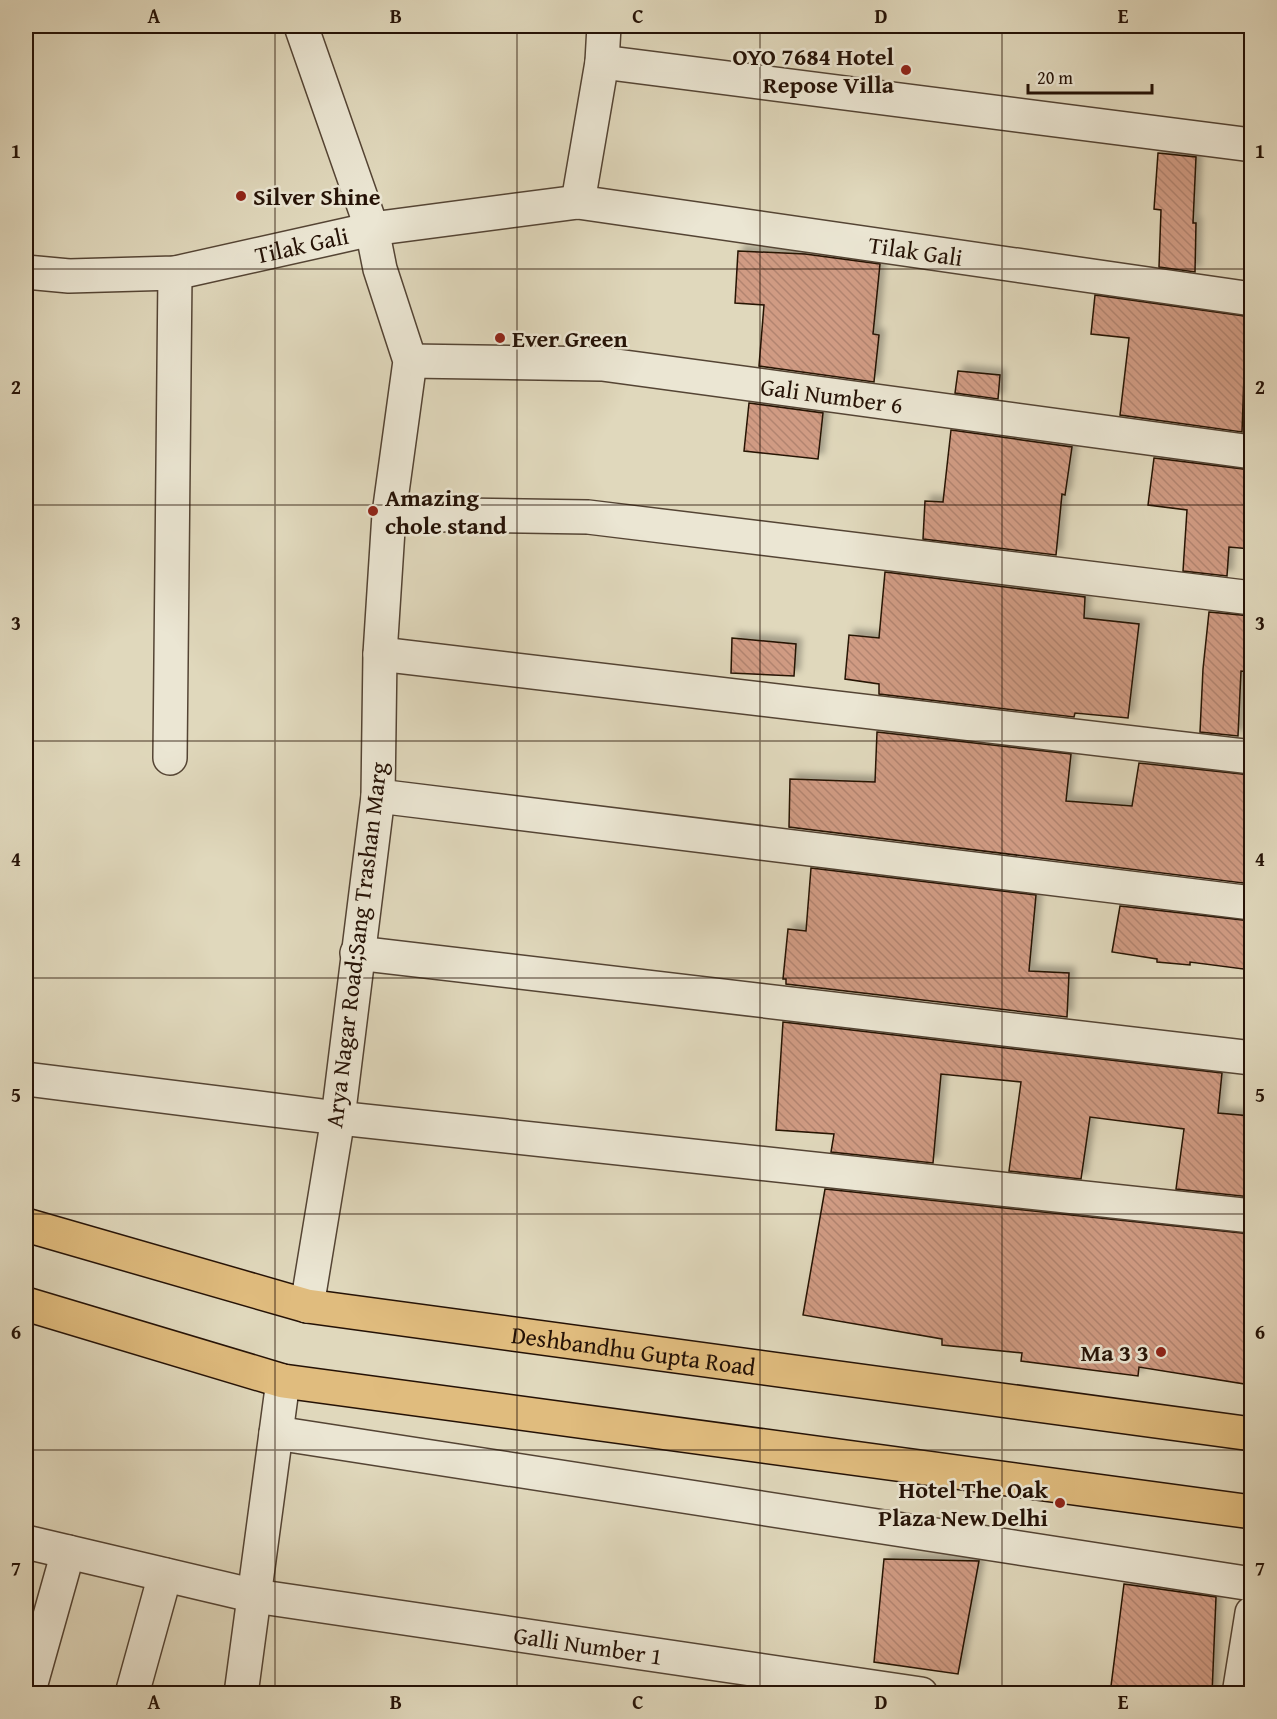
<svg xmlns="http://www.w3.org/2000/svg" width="1277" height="1719" font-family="'Gentium Book Plus',serif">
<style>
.building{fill:url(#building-back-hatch);stroke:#251206;stroke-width:1.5;filter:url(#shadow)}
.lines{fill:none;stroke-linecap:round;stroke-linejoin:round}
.minor-casing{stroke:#544434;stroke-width:36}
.major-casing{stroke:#251206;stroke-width:36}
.minor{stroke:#ebe6d3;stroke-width:33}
.major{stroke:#e0bc7e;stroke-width:33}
.grid{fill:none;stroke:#251206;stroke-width:1.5;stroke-opacity:0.55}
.poi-dot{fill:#8f2418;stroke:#ebe6d3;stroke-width:2}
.labels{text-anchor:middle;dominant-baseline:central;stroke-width:5;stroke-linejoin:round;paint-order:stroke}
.poi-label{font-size:24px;font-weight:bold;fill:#251206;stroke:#ebe6d3;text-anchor:end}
.street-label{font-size:24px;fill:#251206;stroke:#ebe6d3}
.neatline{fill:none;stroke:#251206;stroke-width:2}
.grid-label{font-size:20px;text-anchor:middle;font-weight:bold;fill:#251206}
</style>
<defs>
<pattern id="building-back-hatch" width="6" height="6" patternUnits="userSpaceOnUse" patternTransform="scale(1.5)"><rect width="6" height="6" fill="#d09b83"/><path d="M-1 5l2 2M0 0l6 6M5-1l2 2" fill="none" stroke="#b28470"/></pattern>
<filter id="shadow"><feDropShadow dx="5.5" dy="-5.5" stdDeviation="3" flood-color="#0004"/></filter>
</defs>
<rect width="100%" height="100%" fill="#e0d8bc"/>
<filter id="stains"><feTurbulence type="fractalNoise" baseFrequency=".00333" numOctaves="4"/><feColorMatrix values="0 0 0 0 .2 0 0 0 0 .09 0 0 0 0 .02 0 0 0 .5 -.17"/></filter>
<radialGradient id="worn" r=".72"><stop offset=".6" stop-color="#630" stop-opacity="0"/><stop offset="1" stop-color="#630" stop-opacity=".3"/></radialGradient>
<g class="building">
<path d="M1158,153l38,4 -3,66h3l-1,49 -36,-5 2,-57 -7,-1z"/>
<path d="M738,251l67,3 75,10 -7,70 6,1 -5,47 -115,-16 5,-61 -29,-2z"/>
<path d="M1095,295l156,22v59h-7l-2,56 -122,-17 9,-77 -38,-4z"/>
<path d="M958,371l42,4 -2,24 -43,-6z"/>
<path d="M749,403l74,10 -5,46 -74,-8z"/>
<path d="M951,430l121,17 -7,48 -3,-1 -6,61 -133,-16 2,-38 18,1z"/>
<path d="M1154,458l97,12v79l-22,-2 -2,29 -44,-5 4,-61 -39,-5z"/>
<path d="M885,572l200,25 -1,21 55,6 -11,94 -53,-5 -1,4 -195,-23v-10l-34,-5 4,-44 30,3z"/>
<path d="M1209,612l42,4v56l-10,-1 -3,65 -38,-4 3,-63z"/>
<path d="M732,638l64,6 -2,32 -63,-3z"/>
<path d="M877,732l194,22 -5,47 66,5 7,-43 112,12v109l-462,-57 1,-48 85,3z"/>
<path d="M811,868l225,27 -7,76 40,2 -2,44 -281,-33v-5h-3l5,-50 18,2z"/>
<path d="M1120,906l131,15v49l-61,-8v3l-33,-3v-3l-45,-7z"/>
<path d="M783,1022l439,51 -4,40 33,3v81l-75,-8 8,-60 -94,-12 -9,62 -72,-8 12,-89 -80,-8 -8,89 -102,-11 3,-18 -58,-4z"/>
<path d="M825,1189l426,45v151l-112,-18 -1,9 -117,-15 1,-8 -80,-8v-6l-139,-24z"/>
<path d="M884,1559l95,2 -21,113 -84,-12z"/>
<path d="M1124,1584l92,13 -4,97h-102z"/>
</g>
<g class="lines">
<g class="minor-casing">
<g id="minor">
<path d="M301,26l71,203 8,40 30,92 -21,153 -9,140 -2,142 -40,322 -31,188"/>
<path d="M602,62l650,83"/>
<path d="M578,202l24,-140 2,-36"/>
<path id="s1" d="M26,272l43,4 106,-3 197,-44 206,-27 674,97"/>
<path id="s2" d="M410,361l192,3 650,88"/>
<path d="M389,514l199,3 664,81"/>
<path d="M380,654l872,103"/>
<path d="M170,758l5,-485"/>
<path d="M378,796l874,107"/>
<path d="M357,953l895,105"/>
<path d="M26,1079l312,39 914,98"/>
<path d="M276,1433l976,151"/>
<path id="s3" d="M26,1542l229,54 666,98"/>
<path d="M28,1694l40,-142"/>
<path d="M132,1694l33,-119"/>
<path d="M241,1694l42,-313"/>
<path d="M1239,1694l13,-81"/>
</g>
</g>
<g class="major-casing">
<g id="major">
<path id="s4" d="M26,1225l281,81 945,128"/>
<path d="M26,1304l257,77 969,131"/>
</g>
</g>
<use href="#minor" class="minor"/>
<use href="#major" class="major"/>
</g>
<path class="grid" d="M275,26v1668M517,26v1668M760,26v1668M1002,26v1668M26,269h1226M26,505h1226M26,741h1226M26,978h1226M26,1214h1226M26,1450h1226"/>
<g class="poi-dot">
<circle cx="906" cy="70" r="6"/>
<circle cx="241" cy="196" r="6"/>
<circle cx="500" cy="338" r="6"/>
<circle cx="373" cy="511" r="6"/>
<circle cx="1161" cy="1352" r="6"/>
<circle cx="1060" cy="1503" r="6"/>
</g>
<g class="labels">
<g class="poi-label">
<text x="894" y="56">OYO 7684 Hotel<tspan x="894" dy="28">Repose Villa</tspan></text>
<text x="253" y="196" text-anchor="start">Silver Shine</text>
<text x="512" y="338" text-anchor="start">Ever Green</text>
<text x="385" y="497" text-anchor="start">Amazing<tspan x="385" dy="28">chole stand</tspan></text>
<text x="1149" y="1352">Ma 3 3</text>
<text x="1048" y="1489">Hotel The Oak<tspan x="1048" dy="28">Plaza New Delhi</tspan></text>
</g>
<g class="street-label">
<text stroke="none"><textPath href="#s1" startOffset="279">Tilak Gali</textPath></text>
<text stroke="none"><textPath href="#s1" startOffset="900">Tilak Gali</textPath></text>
<text stroke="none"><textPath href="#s2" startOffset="424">Gali Number 6</textPath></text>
<text transform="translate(356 945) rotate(-83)">Arya Nagar Road;Sang Trashan Marg</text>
<text stroke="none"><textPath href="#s4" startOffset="622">Deshbandhu Gupta Road</textPath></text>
<text stroke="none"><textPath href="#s3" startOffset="572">Galli Number 1</textPath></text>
</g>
</g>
<rect width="1277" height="1719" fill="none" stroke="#e0d8bc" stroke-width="66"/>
<path d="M1028 84v9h124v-9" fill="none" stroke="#251206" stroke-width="3"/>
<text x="1037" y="84" font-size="18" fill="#251206" stroke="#ebe6d3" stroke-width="4.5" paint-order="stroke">20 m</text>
<rect x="33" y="33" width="1211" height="1653" class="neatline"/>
<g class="grid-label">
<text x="154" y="23">A</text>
<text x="396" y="23">B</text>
<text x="638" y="23">C</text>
<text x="881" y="23">D</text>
<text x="1123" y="23">E</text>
<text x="16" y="158">1</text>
<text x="1260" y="158">1</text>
<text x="16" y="394">2</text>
<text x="1260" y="394">2</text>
<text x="16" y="630">3</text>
<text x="1260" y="630">3</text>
<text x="16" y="866">4</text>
<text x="1260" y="866">4</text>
<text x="16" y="1102">5</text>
<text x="1260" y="1102">5</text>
<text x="16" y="1339">6</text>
<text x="1260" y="1339">6</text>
<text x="16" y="1575">7</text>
<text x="1260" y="1575">7</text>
<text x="154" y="1709">A</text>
<text x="396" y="1709">B</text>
<text x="638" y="1709">C</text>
<text x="881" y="1709">D</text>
<text x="1123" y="1709">E</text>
</g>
<rect width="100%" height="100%" filter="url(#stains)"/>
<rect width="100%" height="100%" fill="url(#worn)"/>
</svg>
